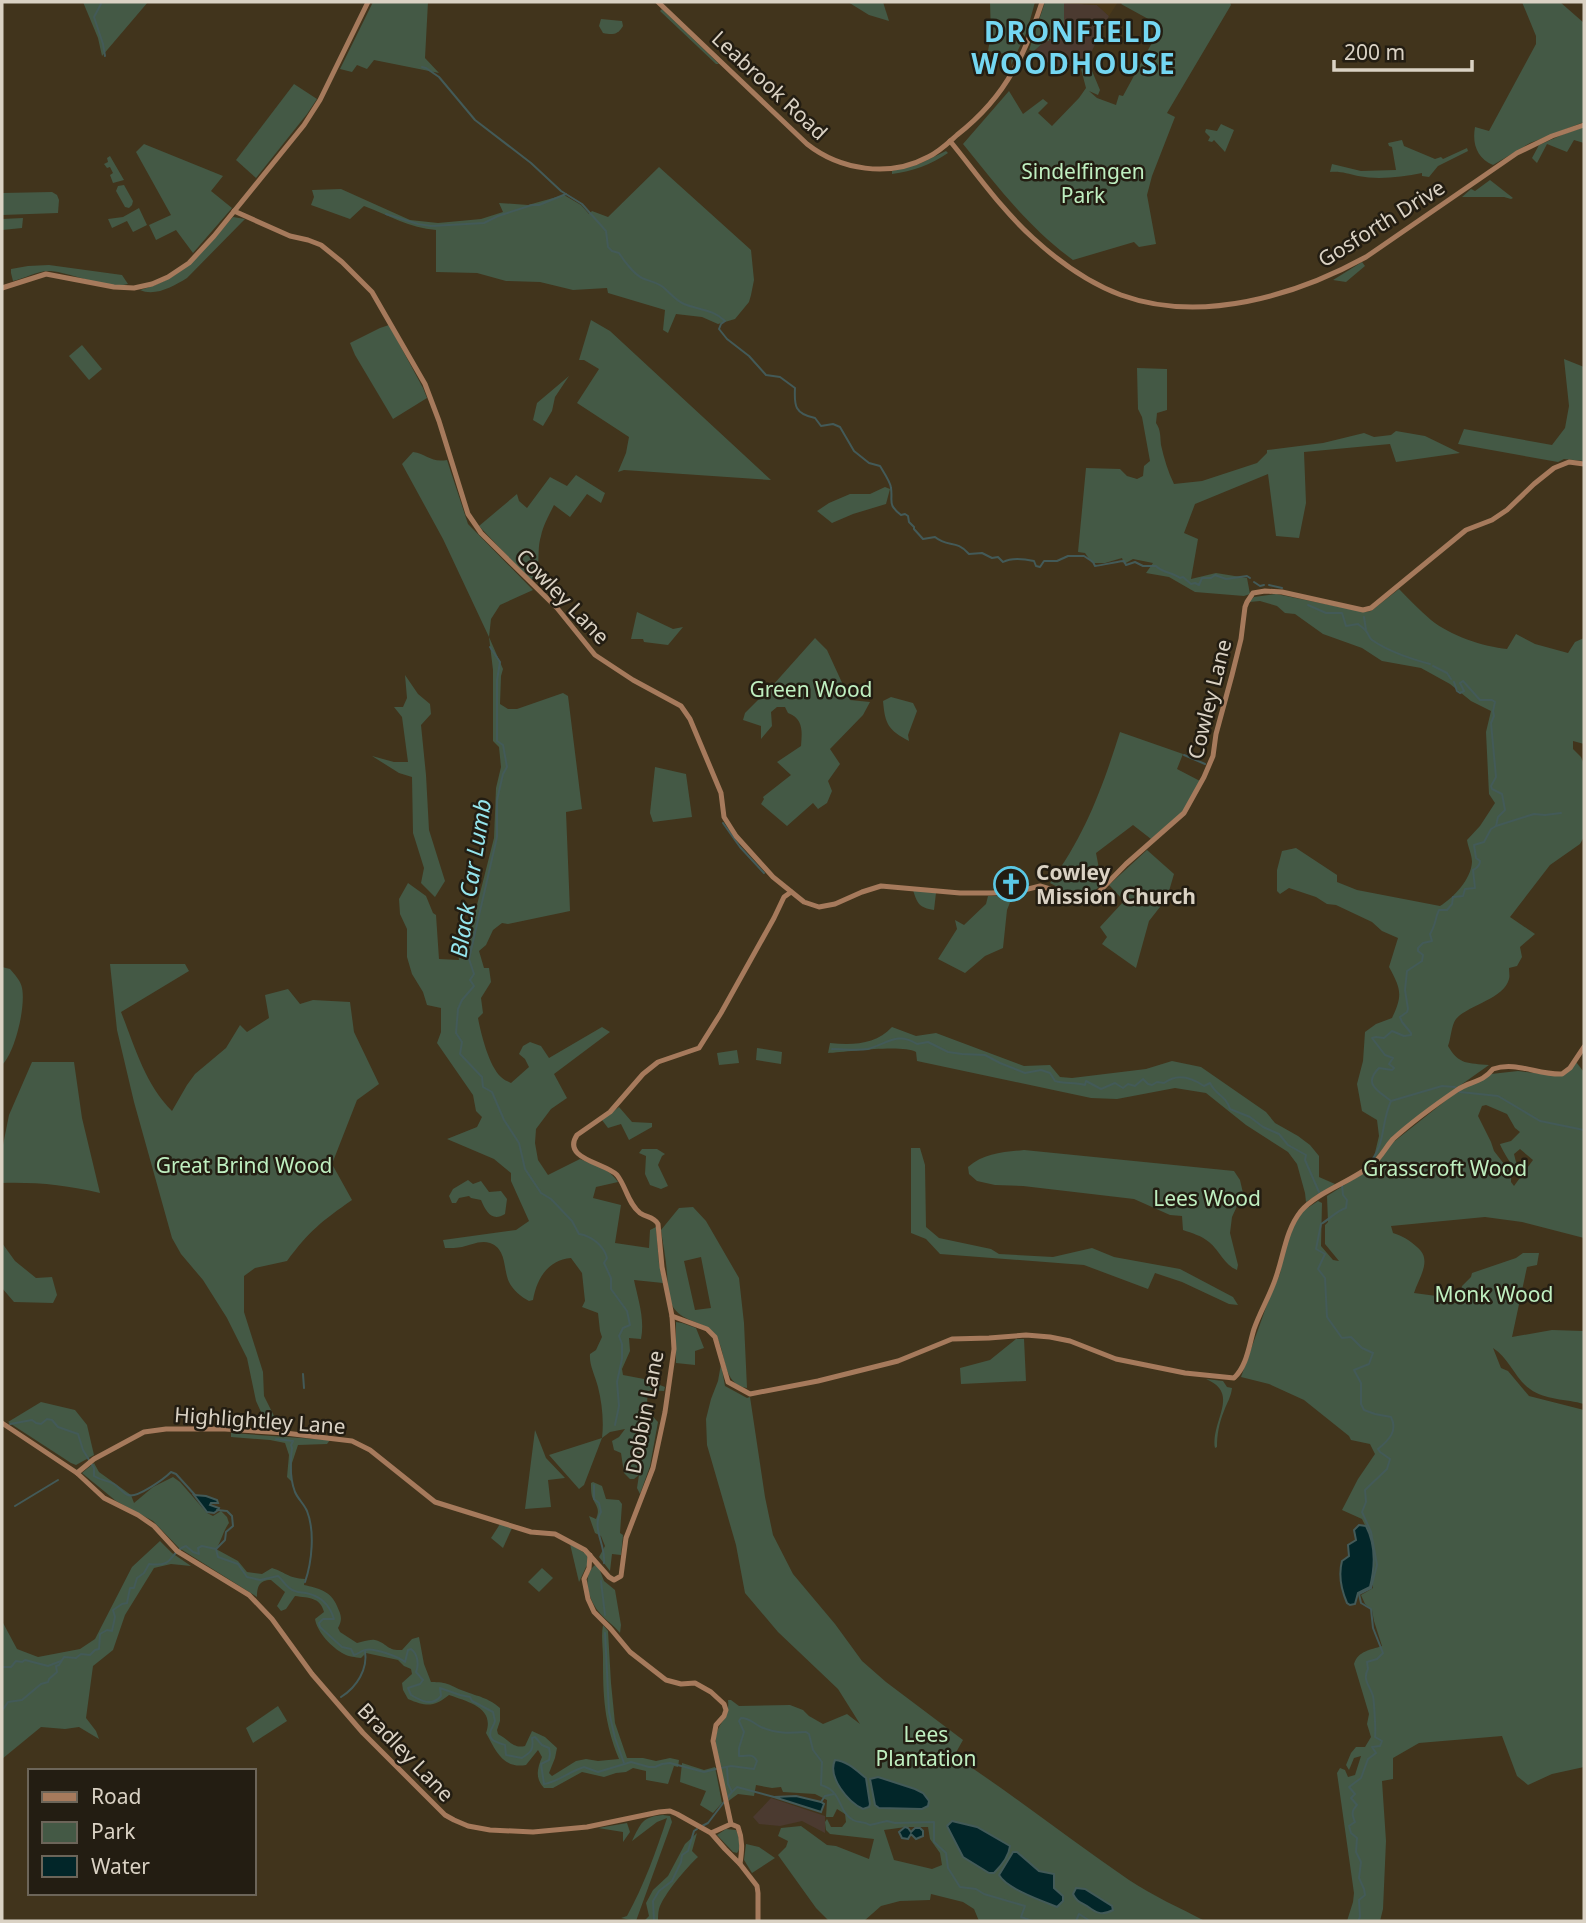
<svg xmlns="http://www.w3.org/2000/svg" width="1586" height="1923" font-family="'Noto Sans',sans-serif">
<style>
.commercial{fill:#4b3a30}
.built{fill:#4a391a}
.green{fill:#445945;fill-rule:evenodd}
.water{fill:#022629;stroke:#435a58;stroke-width:2}
.lines{fill:none;stroke-linecap:round;stroke-linejoin:round}
.stream{stroke:#435a58;stroke-width:2}
.secondary{stroke:#a67a5c;stroke-width:5}
.labels{text-anchor:middle;dominant-baseline:central;stroke-width:5;stroke-linejoin:round;paint-order:stroke}
.street-label{font-size:21px;fill:#dad2c4;stroke:#231d12}
.park-label{font-size:21px;fill:#bfefc0;stroke:#231d12}
.poi-label{font-size:21px;font-weight:bold;fill:#dad2c4;stroke:#231d12;text-anchor:start}
.water-label{font-size:23px;font-style:italic;fill:#95e6ee;stroke:#231d12}
.district-label{font-size:28px;font-weight:bold;letter-spacing:2px;fill:#74d7f2;stroke:#231d12}
</style>
<rect width="100%" height="100%" fill="#41341c"/>
<g class="commercial">
<path d="M1064,3l33,2 12,11 -23,47 -10,3h-19l-26,-10v-5h3l11,-10 13,-4h6z"/>
<path d="M771,1798l54,18v17l-23,-12 -22,5 -21,-2 -6,-7z"/>
</g>
<path class="built" d="M1051,2h67l-9,14 -12,-11z"/>
<g class="green">
<path d="M83,2h65l-46,54 -4,-18z"/>
<path d="M373,2h55l-3,56 14,15 -65,-13 -7,9 -10,-4 -5,7 -12,-3z"/>
<path d="M848,2h35l6,19 -20,-6z"/>
<path d="M990,2h45l-8,29 -16,34 1,-10 -24,-4 3,-17z"/>
<path d="M1045,2l19,1v35l-6,-1 -1,2h-8v2h-4l-11,10 -5,-1z"/>
<path d="M1123,2h107l1,3 -64,108 8,4 -23,59 -5,19 9,49 -17,3 -5,-5 -61,18c-44,-32 -76,-74 -110,-116l46,-53 14,23 20,-15 5,4 -10,10 14,13 27,-28 7,-10 -5,-19 9,-3 10,24 -2,5 -9,-4 8,7 19,7 3,-10 4,1 38,-70 -40,-22z"/>
<path d="M1522,2h38l24,21v99l-54,21 -37,22c-16,-7 -21,-21 -18,-38l14,4 47,-87v-8z"/>
<path d="M662,9l57,55h-3l-56,-53z"/>
<path d="M601,19l21,2 1,5c-5,9 -11,9 -20,7l-4,-7z"/>
<path d="M294,84l23,15 -10,15 -51,64 -20,-18z"/>
<path d="M1221,124l13,6 -9,22 -11,-12 -2,2 -4,-1 2,-4 -5,-5 1,-3 11,2z"/>
<path d="M1584,127v16l-10,-3 -7,12 -20,-8 -10,19 -5,-5 7,-13 25,-11z"/>
<path d="M1402,140l2,6 31,13 6,-2 2,2 24,-11 1,3 -30,15 -9,11 -7,-1v-3c-21,4 -43,7 -64,3 -10,-2 -17,-5 -28,-4l2,-8 29,7 35,-1 -4,-23 -3,-1 -1,-3z"/>
<path d="M144,144l79,32 -12,15 21,17 -39,45 -17,-23 -20,10 -7,-15 22,-10 -35,-63z"/>
<path d="M946,151l2,2c-18,12 -35,18 -56,21v-3l27,-7z"/>
<path d="M110,156l14,24 -11,3 -3,-8 3,-2 -3,-6 -3,1 -3,-4 4,-2 -1,-4z"/>
<path d="M659,167l92,83 3,30 -3,15 -2,7 -14,17 -17,5 -16,-7 -26,-3 -8,19 -5,-3 2,-20 -57,-17 -1,-5 -34,2 -33,-8 -34,-1 -29,-8 -41,-1v-42c-26,-2 -48,-15 -72,-24l-14,13 -39,-14 3,-8 -2,-7 29,-1 69,31 28,3 43,-4 22,-7 -4,-9 29,2 36,-10 17,10 8,9 3,-3 16,6z"/>
<path d="M1490,180l23,18 -2,1 -7,-2h-42l9,-8 4,2z"/>
<path d="M124,185l9,16 -1,4 -3,3 -4,-1 -9,-16 2,-5z"/>
<path d="M52,192l5,3 2,5 -1,13 -56,2v-22z"/>
<path d="M139,208l8,17 -14,7 -6,-11 -15,7 -4,-9 15,-2z"/>
<path d="M233,217l12,2 -58,59c-13,8 -32,19 -47,12 47,-13 63,-40 93,-73z"/>
<path d="M23,218l-1,10 -20,2v-11z"/>
<path d="M1362,262l3,4 -19,16 -13,-2z"/>
<path d="M49,265l73,10 6,9c-20,6 -56,-11 -77,-13 -13,-1 -25,7 -38,10l-2,-8v-4l17,-3z"/>
<path d="M591,320l19,11 161,149 -147,-10 -6,2 8,-19 3,-16 -52,-34 22,-34 -15,-9h-5z"/>
<path d="M389,325l34,63 4,10 -34,21 -38,-64 -5,-12 30,-15z"/>
<path d="M82,345l20,24 -13,11 -20,-24z"/>
<path d="M1564,359l20,8v94l-20,-2 -6,3 -100,-18 6,-15 88,16 13,-17 4,-22z"/>
<path d="M1137,368l30,1v41l-10,3 -1,10c5,7 4,14 5,22 3,13 7,27 13,39l28,-3 55,-18 10,-10v-3l56,-7 41,-10 10,4 17,-2 5,-4 29,5 35,17 -64,9 -6,-18 -86,8 2,51 -7,35 -23,-2 -8,-62 -73,30 -11,29 14,6 -7,40 25,-6 31,5 3,16 -6,2 -49,-4 -26,-15 -23,-4 7,-10 -20,-4 -9,5 -2,-6 -17,5h-13l-7,-10 -7,-1 8,-84 34,1 7,7 10,3 6,-3 1,-10 6,-5 -8,-44 -4,-8z"/>
<path d="M569,376l-14,21 -3,14 -9,15 -10,-6 4,-17z"/>
<path d="M413,452c14,2 18,11 34,8l21,64 65,66 -33,15 -9,14 -2,18 14,32 -2,7 -1,28 8,5h9l46,-16 5,3 14,113 -16,3 4,99 -62,13 -6,-1 -9,7 -7,15 -7,6 5,17h5l2,14 -10,16 2,15 -5,5c3,16 11,48 23,59 3,3 6,4 10,6l18,-16 -4,-8 -6,-5 4,-8 7,-4 11,4 8,12 53,-31 8,5 -56,42 13,24 -16,11 -15,20 -1,14 3,17 10,15 32,-16c14,6 29,9 38,23l-22,5 -3,11 28,7 -6,38 34,5 1,-18 6,-3 3,36 4,20 -29,-3c4,19 11,39 7,59l-12,-1 1,13 -8,18 1,6 21,4 21,8 -1,4 -14,-1c-6,13 -2,22 8,32l-8,44 -10,28 -3,-6 2,-13 -5,4h-4l-6,-6 -3,-20 -7,-3 -2,-9 7,-4 6,-8 -15,3 -8,6 -18,47 -5,4 -30,-34 53,-17c2,-17 0,-35 -4,-51 -3,-12 -9,-22 -8,-33l6,-4 6,-13 -2,-6 -2,-18 -16,-6 3,-6 -3,-28 -11,-15c-23,2 -34,20 -38,42l-4,1c-8,-4 -16,-11 -20,-19 -6,-13 -2,-33 -19,-39 -10,-3 -19,2 -28,4 -5,1 -11,1 -17,1l-2,-8 73,-10 13,-9 -18,-40v-8l-17,-14 -47,-20 30,-12 5,-10 -6,-6 -3,-16 -36,-52 4,-11v-24l-14,-3 -4,-13 -11,-18 -5,-17v-28l-7,-15 -1,-15 9,-16 18,13 7,17 3,2 3,44 20,1 -1,-7 8,-5 28,-110 2,-50 5,-21 -2,-20 -6,-6v-71l-4,-33 -46,-98 -41,-75z"/>
<path d="M576,475l29,18 -4,10 -14,-9 -17,23 -16,-12c-5,10 -11,21 -13,31 -5,16 1,30 -8,43l-3,1 -51,-54 38,-32 2,7 8,7 23,-31 17,9z"/>
<path d="M885,487l5,2 -4,15 -33,10 -21,9 -15,-12 12,-8 21,-9h20z"/>
<path d="M1399,589c10,10 20,21 32,31 18,15 53,27 76,29l9,-15 19,10 33,9 7,-11 9,-4v106l-11,-3v8l8,8 3,7v73l-4,7 -30,21 -40,52 25,17 -15,13 2,10 -5,9 -8,2c0,4 1,8 0,11 -5,20 -41,26 -53,40 -5,7 -5,19 -8,27 11,19 20,17 41,19l-55,39 -44,36 -17,21 6,-25 -2,-16 -15,-9 -5,-27 6,-23 2,-29 11,-8 16,-6c11,-23 9,-29 -3,-51l9,-29 -16,-7 -10,-9 -36,-17 -9,-1 -11,-7 -27,-9 -9,6 -3,-3v-21l5,-19 14,-3 41,27v7l20,8 83,16c13,-8 31,-26 32,-44 0,-7 -4,-15 -5,-22l13,-14 15,-23 -6,-9 -3,-62 5,-21 -20,-10 -21,-17 -29,-16 -39,-7 -20,-13 -39,-14 -28,-20 -10,-1 -8,-7 -17,-5 -11,1 5,-5 22,-3 89,18 6,-1z"/>
<path d="M637,612l36,17 10,-2 -15,18 -24,-3 -1,-3h-12z"/>
<path d="M815,638l12,12 23,50 20,2 -7,13 -33,34 10,15 -12,17 4,10 -5,12 -9,6 -5,-6 -26,23 -26,-22 3,-5 -1,-2 28,-22 -14,-13 24,-16c1,-14 3,-27 -13,-33l-3,-6h-8l-6,5 1,14 -11,13v-13l-18,-6 2,-7 28,-28z"/>
<path d="M405,675l13,19 12,10 1,10 -10,11 5,50 3,55 16,51 -10,16 -14,-14 3,-15 -11,-35 -1,-56 -13,-4 -27,-17 22,6h14l-6,-45 -8,-10h9l4,-9z"/>
<path d="M891,697l22,6 4,8 -9,24 1,6c-21,-11 -24,-17 -26,-40z"/>
<path d="M1120,732l63,22 -6,15 23,12 -17,31 -32,27 -18,-14 -37,28 6,31 -15,14 -15,-3 -22,-12c35,-48 52,-94 70,-151z"/>
<path d="M655,767l31,7 6,43 -39,5 -3,-9z"/>
<path d="M1147,850l27,24 -7,24 -18,23 -13,47 -34,-24 5,-7 -7,-10 24,-26 -15,-16z"/>
<path d="M913,890l23,3 -2,17c-15,-2 -17,-7 -21,-20z"/>
<path d="M988,896h16l7,4 -4,10 -4,38 -18,8 -20,17 -27,-14 19,-30 -2,-9 9,5 22,-21z"/>
<path d="M110,964h75l4,7 -68,41c14,35 24,72 51,99l15,-26 8,-11 31,-26 14,-23 7,7 22,-14 -4,-23 23,-6 12,15 13,-4 37,2 4,30 25,52 -22,16 -25,64 20,36c-30,21 -43,31 -65,61l-32,7 -11,8v36l19,60 1,24 17,34 -21,-2 1,-16 -5,-11 -9,-43 -20,-40 -24,-38 -22,-26 -9,-16 -38,-136 -17,-72z"/>
<path d="M2,967l8,2c5,6 11,12 12,19 4,18 -7,65 -20,77z"/>
<path d="M892,1027l24,9 20,-3 88,33 26,-1 10,12 12,1 74,-9 26,-8 29,6 65,45 9,11 23,13 12,9 9,11v21l16,7 -29,18 -1,-9 -8,-29 -9,-12 -42,-27 -40,-32 -31,-5 -58,11 -26,-1 -174,-37 -1,-9c-14,-8 -70,0 -88,1l2,-10c22,2 46,2 62,-16z"/>
<path d="M757,1048l25,4 -1,12 -25,-4z"/>
<path d="M737,1050l2,13 -20,2 -2,-12z"/>
<path d="M32,1062h42l8,56 18,75c-33,-8 -65,-11 -98,-10v-33l7,-35z"/>
<path d="M1576,1062l8,10v166l-62,-16 -37,-5 -94,9 2,7c10,3 16,7 24,14 16,13 2,30 -3,46l30,4 5,7 10,-2 3,-16 9,-9 1,-4 44,-15 7,-5h16l-2,12 -10,2 -15,70 40,-7 32,1v73c-17,-5 -40,-4 -54,-15 -14,-9 -21,-31 -37,-41l8,20 7,3 21,25 55,14v357l-32,7 -24,11 -11,-9 -15,-40 -83,7 -26,15v21l-11,2 4,60 -3,68 -3,12h-33l6,-19 1,-9 -17,-120 3,-5 5,2 3,7 7,-2 6,-19 -7,2 -5,12 -3,-5 5,-12 5,-6h9l6,-10 -4,-13 2,-10 -15,-50c4,-13 16,-14 28,-18l-8,-25 -2,-11 -7,-6 -4,-9 12,-7 -4,-55 -7,-14 -20,-9 16,-31 17,-25 -5,-10 -19,-4 -2,-4 -45,-36 -35,-16 -28,-7 28,-78 11,-25 3,-19 9,-26 11,-18 15,-10 4,2 -1,43 12,14 6,1 -14,-17v-19l3,-3 -1,-26 49,-31 15,-21 68,-54 32,-16 27,-3 43,5zM1486,1105l21,9 8,14 5,4 -9,9 -11,3c1,4 13,24 17,27l4,-3 -5,-6 -2,-8 6,-5 13,11 -19,26 -3,-4v-9l-17,-22 -3,-9 -13,-26 4,-10z"/>
<path d="M619,1107l13,15 20,1v4l-23,13 -8,-16 -13,4 -6,-8z"/>
<path d="M911,1148h9l5,17 1,62 13,11 52,11 8,5 54,3 39,-9 22,9 66,12 53,28 5,8 -9,-1 -47,-22 -27,-9 -7,16 -64,-24 -144,-11 -14,-15 -15,-6z"/>
<path d="M642,1149h15l8,5 -3,2 -4,9 10,21 -7,3 -11,-4 -5,-11 1,-18 -7,-3z"/>
<path d="M1024,1150l210,21 6,9 3,13 -11,24 -2,16 8,32 -1,5c-13,-5 -17,-19 -28,-28 -7,-6 -17,-9 -26,-12l-1,-14 -12,-1 -36,-16 -111,-13 -28,-1 -18,-4 -8,-7 -1,-7c16,-14 35,-15 56,-17z"/>
<path d="M468,1180l5,4 8,-3 8,11 12,-1 6,8 -2,15c-13,8 -19,-2 -24,-14l-10,-2 -2,-2 -10,2 -3,5h-4l-3,-7 4,-7z"/>
<path d="M693,1207l13,14 33,57 5,45 3,65c-26,-4 -20,-35 -31,-52 -11,-16 -35,-13 -44,-31 -5,-10 -4,-22 -5,-32 -1,-14 -4,-29 -6,-43l18,-22zM701,1257l10,51 -16,2 -11,-49z"/>
<path d="M2,1243l13,18 21,17 16,-1 5,18 -4,8 -39,-1 -12,-14z"/>
<path d="M676,1322l6,1 14,5 8,20 -9,3v14l-19,-2z"/>
<path d="M1016,1339h8l2,42 -65,3 -1,-16 30,-8z"/>
<path d="M721,1364l4,22 22,12 3,-1 15,100 8,38 20,39 42,50 27,37 24,21 77,58 -9,16c60,39 116,84 175,124 24,16 51,28 76,41h-226l-5,-12 -11,-7 -32,-8 -1,6 -30,1 -19,5 -17,15h-35l-13,-13 -38,-53 8,-8 2,-6 -10,-5 3,-8 20,-2 26,19 9,1 33,13 5,-20 -44,-5 -4,-4 -1,-8 2,-3 4,8h11l4,-5 -1,-8 -8,-5 -4,8h-7l1,-17 -12,-6 -32,-2 -2,-5 -9,1 -16,-3 -2,11 -16,-2 -11,8c-3,-16 -13,-52 -11,-66 3,-16 14,-16 12,-36h3l8,6 51,-1 13,5 6,6 14,8 24,-10 13,10 -22,-35 -60,-57 -33,-39 -9,-48 -29,-100 -1,-26 5,-20 7,-18zM906,1827h22l2,12 10,14 2,12 -10,4 -38,-9 -10,-30z"/>
<path d="M1206,1379l17,2 4,6 5,1c-1,9 -5,15 -8,23 -5,12 -7,24 -7,36l-2,1c-4,-28 26,-54 -9,-69z"/>
<path d="M41,1402l34,8 12,15 7,30 -18,10 -5,-2 -63,-41z"/>
<path d="M535,1430l11,28 19,20 -17,2 3,27 -26,2z"/>
<path d="M231,1433l99,7 -3,4 -29,1 -6,18 -1,18 -4,-4 2,-22 -4,-12 -15,-3 -39,-3z"/>
<path d="M94,1463l5,9 32,23 3,8 19,-16 20,-10 7,5 27,31 6,3 8,-5 6,6 2,6c-6,8 -7,17 -13,26l22,12 9,11 15,2 10,-6c15,5 16,10 33,11l-1,6c14,3 27,6 33,21 4,9 6,13 1,22l2,4 17,11c6,-1 12,-4 18,-3 12,3 12,11 27,10l10,-11 7,-2 5,27 7,18c18,0 17,3 33,9 15,6 23,6 36,17v13l-3,9 1,4c10,5 15,15 27,12l7,-15 13,6 12,11 -2,10 -6,15 3,3 24,-15 10,-2 12,2 21,-2c-15,-37 -16,-62 -16,-101 0,-11 -2,-22 0,-33l5,6 3,52 4,40 12,35h16l13,3 14,-3 9,2 -1,7 -4,-1 -6,18 -22,-4v-9l-13,-3 -7,4 -10,1 -12,4 -22,-5 -29,16h-9c-9,-10 -7,-19 -2,-31l-4,-7 -12,15c-23,4 -30,-14 -40,-32 9,-25 -17,-31 -37,-38 -15,12 -22,12 -41,4l-5,-9 -1,-7 10,-9 -1,-5 -7,-3 -6,-6 -32,-7 -5,5c-6,-1 -12,-1 -17,-4 -12,-6 -27,-22 -29,-35l9,-7c-4,-15 -15,-14 -29,-16l-9,13 -5,2 -4,-5 8,-14 -14,-12c-12,0 -14,7 -14,17l-78,-49 -26,-27 -37,-20 -34,-28z"/>
<path d="M593,1482l9,4 4,13 13,1 3,4 -2,29 3,2 -2,20 -9,-1 -2,17 -11,-14 6,-11 -4,-10 -6,-3 -6,-17 7,3c4,-9 1,-12 -3,-20 -2,-4 -2,-11 -2,-16z"/>
<path d="M500,1524l12,4 -9,20 -12,-10z"/>
<path d="M160,1541l12,12 19,13 -20,-2 -17,4 -29,47 -12,35 -20,16 -7,52 10,13 3,8 -20,-12 -14,2 -24,-2 -39,32v-138l15,28 21,8 42,-8 15,-10 37,-72z"/>
<path d="M570,1544l18,11 -1,10 -8,17z"/>
<path d="M595,1565l4,3 5,13 11,9 6,35 -1,8c-6,-8 -15,-13 -21,-21 -10,-12 -18,-35 -4,-47z"/>
<path d="M542,1568l11,10 -14,14 -11,-10z"/>
<path d="M278,1706l9,15 -34,22 -7,-15z"/>
<path d="M682,1763l22,7 11,-3 7,36 -9,10 -13,-8 6,-14 -26,-9z"/>
<path d="M663,1815l7,1 2,6 -36,99 -15,-3 6,-2c17,-31 29,-64 40,-98l-10,4 -25,19c9,-18 10,-24 31,-26z"/>
<path d="M627,1823l3,9 -7,10v-10l-25,-4z"/>
<path d="M726,1829l10,1c3,7 6,17 1,23l-4,-1 -16,-17z"/>
<path d="M697,1833l-5,18 6,6c-11,10 -35,38 -39,52 -1,4 -1,8 -1,12h-14l5,-5 -3,-13 7,-13 15,-14 17,-32z"/>
<path d="M746,1844l13,3 16,11 -23,15 -8,-13z"/>
</g>
<g class="water">
<path d="M194,1495l12,1 11,4 1,3h-7l-1,2 9,3 -1,2 -4,3 -7,-1z"/>
<path d="M1359,1525l7,1c10,19 9,41 4,61l-12,6 -3,11 -5,1 -3,-2c-6,-14 -9,-27 -5,-42l7,-5 -1,-11 8,-5 -2,-10z"/>
<path d="M835,1760c12,1 21,10 31,18l4,26 -1,3 -6,2c-15,-7 -36,-32 -28,-49z"/>
<path d="M878,1777l37,12 8,4 6,8 -1,5 -6,3 -43,-1 -4,-3 -5,-26z"/>
<path d="M796,1796l25,6 3,2 -3,8 -47,-15z"/>
<path d="M952,1821l25,6 33,19c-1,10 -9,20 -16,27h-5l-26,-16 -16,-31z"/>
<path d="M905,1827l3,1 3,4 4,-4h5l3,3v5l-7,3 -5,-5 -3,5 -6,-1 -3,-6z"/>
<path d="M1013,1852h4l22,19 15,3v14l9,8v5l-6,6c-15,-6 -50,-18 -58,-32z"/>
<path d="M1076,1888l9,1 27,17 1,4c-11,6 -17,3 -26,-4 -7,-4 -10,-4 -14,-12z"/>
</g>
<g class="lines">
<g class="stream">
<path d="M100,2l1,2 -7,13 9,27 2,12"/>
<path d="M422,67l4,1 13,9 36,43 56,43 30,28 21,13 24,27 2,16 4,4 7,2c5,8 15,21 23,25 6,3 15,4 21,9 7,6 12,13 21,17 15,6 29,5 41,17l-4,3 -2,5 8,10 22,17 17,19 14,2 15,11c-1,18 0,26 20,30l6,8 12,-2 7,3 14,24 15,12 11,3c3,5 11,17 11,22 2,14 -4,16 10,27l4,-1 3,2 1,6 5,5v2l9,10 12,-2c13,11 21,2 34,17l13,-1 10,5 6,-1 5,5c9,-5 22,-3 31,-1l2,5 4,1 4,-6h13l11,-5h16l9,6 2,4c10,-1 18,-4 29,-5l2,4 9,-3 8,4h13c7,7 16,6 24,12l3,-1 8,7 4,-1 4,2 3,-7h9l4,-3 11,4 21,-3 3,2"/>
<path d="M386,214l32,10 13,2 53,-3 14,-7 34,-11h7l27,-11"/>
<path d="M1254,582l6,4 4,-1"/>
<path d="M1269,585l13,3"/>
<path d="M1308,605l18,8h16l4,13 12,-2c2,2 6,4 8,7 3,3 3,7 6,9 16,11 39,19 58,24"/>
<path d="M1364,617l2,13"/>
<path d="M490,647l10,15 -3,18v61l6,4 4,22 -4,7 -6,26v37l-28,122 5,15 -4,6 4,6 -12,14 -4,9 -2,24 6,9 -2,12 22,23 1,10 9,5 12,28 15,23 6,26 16,24 10,6 21,22 7,13c13,2 25,12 28,24l-3,5 7,15v11l16,22 3,14 -7,3 -4,8 3,8v15l-5,23 2,24 -4,19"/>
<path d="M1433,666l14,7 4,6"/>
<path d="M1184,755l21,9"/>
<path d="M723,823l17,24 24,26"/>
<path d="M1496,826l38,-12 11,1 16,-2"/>
<path d="M832,1049c12,0 25,2 36,0 19,-5 29,-18 49,-5l11,-2 20,10 14,2 23,1 15,8 25,10 16,-3 9,3 5,8c10,3 19,1 30,4l1,-4 15,8 14,-6 8,5 5,-4 7,2 8,-7 5,5 4,1 5,-3 7,1c13,-10 27,-6 40,3l6,-3c7,14 15,11 20,26l20,8 13,10 16,7 9,11 18,10 -1,5 14,32"/>
<path d="M1391,1101l51,-15 13,1 5,5 38,4 42,25 44,9"/>
<path d="M1368,1165c19,-22 12,-40 23,-64 -14,-11 -28,-17 -12,-33l13,2 2,-2 -5,-4 4,-6 -8,-3 -13,-17 4,-1 8,1 8,-7 12,5 7,-1v-2l-9,-11 -2,-5 7,-5 1,-3 -3,-19 2,-19 15,-10 1,-6 -5,-4v-3l5,-5 9,-2 -2,-7c6,-9 5,-16 9,-24h8l5,-6 1,-7 10,-1 2,-7 10,-1 -2,-18c4,-2 7,-4 7,-9l-4,-3 -2,-13 10,-3 7,-13 5,-3 2,-9 7,-7 -3,-16 -10,-5 -1,-3 5,-9 -5,-54 3,-7 -1,-5 2,-9 -3,-2h-12l-17,-19 -3,2 4,8 -4,2 -3,-2 -3,-9"/>
<path d="M1342,1184l1,11 4,5 -1,8c-10,3 -16,11 -25,16l-5,25 9,5 -7,15 7,9 2,39 15,21 9,-1 11,11 11,5 -4,11 -15,6 7,13v21l3,6 11,4 16,3c7,14 -2,23 -13,32l2,3 10,7 -3,10 -22,21 1,12 -4,10 9,20 6,33 -6,23 -12,6 2,9 10,6 2,19 10,25 -6,6 -10,3 1,7c-6,11 2,17 5,27 1,5 3,36 2,41l7,4 -2,5 -8,1 4,6 -8,6 -7,19 -12,9 6,7 -4,4 6,7c-6,6 -5,10 -2,17l-6,4 2,7 6,5 -1,14 5,10 -2,16 5,11 1,6 -6,5 1,17 -2,4"/>
<path d="M303,1374l1,14"/>
<path d="M10,1424l22,-4 4,3 5,1 6,-5 5,1 6,7 20,7 5,16 11,18v8c8,5 13,4 20,8 5,3 9,9 14,11 8,4 36,-16 43,-23l5,2 19,21"/>
<path d="M276,1439l17,2 -2,4 1,3c-2,15 -2,31 3,44 3,7 9,12 12,19 8,20 5,51 -2,71"/>
<path d="M594,1485v14l5,4 2,9c-10,16 5,33 3,51"/>
<path d="M15,1506l43,-26"/>
<path d="M217,1510l10,1 5,5 1,10 -7,6 -1,8 -9,9 2,8 20,7 9,13 13,3 18,-4c6,5 9,13 17,15 3,2 8,1 11,2 15,3 24,13 28,26h-11l-4,4 1,4 22,20 9,2 3,6c4,-1 7,-4 11,-5 8,-3 34,7 40,12l3,-12 3,-1c7,5 8,16 5,23l7,8 -3,4 -12,4 3,7c10,6 21,12 30,1l-1,-8 20,7 10,2 2,4 21,11 2,9c-1,4 -3,6 -4,9 -4,12 7,12 14,15l1,10 16,3c9,-6 12,-8 10,-20l3,-1 7,8 7,3 1,6 -1,6 -8,4 3,20c14,-2 26,-13 40,-17l14,5 33,-10 18,5h6l7,-3 8,-1 34,9 12,-3"/>
<path d="M601,1581l4,34"/>
<path d="M605,1633l4,79 6,26 9,25"/>
<path d="M2,1667h9l5,-6 6,1 3,-2 23,6 13,-5"/>
<path d="M341,1697c16,-10 27,-28 24,-46"/>
<path d="M2,1711l6,-9 14,-2 19,-16 7,-2 1,-3 8,-7 -1,-6 3,-1 5,-8 12,1 5,-4 9,1 5,-5 4,-1 1,-15 7,-4 5,1 3,-14 -2,-7 9,-6 5,-1 3,-15h4l3,-10 7,-5 5,-9c27,4 19,-12 37,-18l7,6 6,2 -1,-6 4,-2 14,3"/>
<path d="M727,1767l1,17 4,8 -5,6"/>
<path d="M721,1768l10,-2 23,3 3,-8c-5,-9 -10,-4 -18,-5v-8l5,-16 -5,-11 2,-3c9,0 12,5 20,9 15,7 29,6 45,5l3,2 4,16 9,12 -1,23c22,6 16,26 32,35 5,3 10,1 17,5l17,-4 8,2 39,-1v20l12,11 2,15 12,19 16,2 8,5 41,12 -4,11 11,4"/>
<path d="M733,1791l4,-4 37,10"/>
<path d="M821,1802l4,-6 9,-2"/>
<path d="M702,1826l6,-3 16,-21"/>
<path d="M654,1921l-1,-20 6,-10 13,-10 9,-19 1,-7 6,-4 6,-20 3,-2"/>
<path d="M1049,1921h9"/>
<path d="M1076,1921l3,-7 11,7"/>
</g>
<g class="secondary">
<path d="M658,2l149,142c33,26 82,34 121,13 11,-5 20,-14 29,-22 23,-18 42,-39 56,-64 13,-22 21,-45 29,-69"/>
<path d="M950,141c27,33 51,68 83,97 25,23 56,45 88,57 80,29 174,1 245,-38l151,-104 35,-17 32,-11"/>
<path d="M234,211l56,25 18,4 13,5 21,17 30,30 53,92 14,37 29,93 13,19 76,75 38,47 38,25 48,26 9,13 31,74 3,24 12,19 37,41 31,25 15,5 16,-3 27,-12 19,-6 79,7h31l25,-1 24,-6 10,3 26,12 5,1 10,-2 35,-36 58,-51 20,-36 9,-21 3,-22 16,-59 9,-36 4,-32 2,-5 6,-9 12,-2 17,1 81,18 8,-2 95,-78 26,-10 15,-10 27,-26 20,-16 15,-6 15,2"/>
<path d="M2,288l44,-14 68,13 20,1 18,-4 16,-7 21,-14 25,-27 90,-111 16,-25 48,-98"/>
<path d="M672,1316l35,13 8,8 13,45 22,12 68,-13 80,-20 54,-22 37,-1 37,-3 24,2 20,4 46,18 69,14 49,5c13,-12 15,-33 20,-49 6,-17 15,-32 21,-49 9,-24 10,-49 26,-69 16,-19 52,-30 72,-47 8,-7 13,-17 20,-25 20,-18 42,-34 64,-49 13,-9 25,-7 36,-21 23,-8 45,6 69,5l8,-6 14,-21"/>
<path d="M2,1423l75,50 27,25 34,17 16,11 23,25 72,44 23,24 40,55 51,59 82,82 9,5 14,6 22,4 43,2 54,-5 72,-15 11,-1 7,3 34,19 14,16 15,15 17,22 1,7v28"/>
<path d="M77,1473l17,-14 50,-27 22,-3h59l60,4 67,8 18,9 65,52 96,30 24,2 30,16 24,27 5,3 7,-4 5,-38 27,-70 12,-56 9,-63 -2,-33 -10,-49 -4,-43c-5,-8 -11,-6 -18,-11 -12,-9 -14,-27 -23,-38 -11,-12 -56,-16 -40,-40l33,-23 33,-38 15,-12 41,-14 22,-35 53,-95 10,-21 7,-5"/>
<path d="M590,1555l-1,13 -5,11 4,20 6,13 16,16 20,24 36,28 15,4 14,-1 16,9 13,12 2,6 -2,6 -8,9 -3,16 18,83 7,3c5,13 4,23 2,37"/>
<path d="M711,1833l20,-9"/>
</g>
</g>
<defs>
<g id="church-ring" transform="scale(1.75)"><circle r="9.5" fill="#231d12" stroke="#5ac8e5" stroke-width="1.5"/><path d="M-1.2-6h2.4v3.5h3.3v2.4h-3.3V6h-2.4V-.1h-3.3v-2.4h3.3Z" fill="#5ac8e5"/></g>
</defs>
<g fill-rule="evenodd">
<use href="#church-ring" x="1011" y="884"/>
</g>
<g class="labels">
<g class="street-label">
<text transform="translate(770 85) rotate(43)">Leabrook Road</text>
<text transform="translate(1381 223) rotate(-32)">Gosforth Drive</text>
<text transform="translate(563 596) rotate(46)">Cowley Lane</text>
<text transform="translate(1209 699) rotate(-76)">Cowley Lane</text>
<text transform="translate(644 1412) rotate(-79)">Dobbin Lane</text>
<text transform="translate(260 1420) rotate(4)">Highlightley Lane</text>
<text transform="translate(406 1752) rotate(46)">Bradley Lane</text>
</g>
<g class="park-label">
<text x="1083" y="171">Sindelfingen<tspan x="1083" dy="24">Park</tspan></text>
<text x="811" y="689">Green Wood</text>
<text x="244" y="1165">Great Brind Wood</text>
<text x="1445" y="1168">Grasscroft Wood</text>
<text x="1207" y="1198">Lees Wood</text>
<text x="1494" y="1294">Monk Wood</text>
<text x="926" y="1734">Lees<tspan x="926" dy="24">Plantation</tspan></text>
</g>
<g class="poi-label">
<text x="1036" y="872">Cowley<tspan x="1036" dy="24">Mission Church</tspan></text>
</g>
<g class="water-label">
<text transform="translate(470 878) rotate(-81)">Black Car Lumb</text>
</g>
<g class="district-label">
<text x="1074" y="31">DRONFIELD<tspan x="1074" dy="32">WOODHOUSE</tspan></text>
</g>
</g>
<rect width="1586" height="1923" fill="none" stroke="#dad2c4" stroke-width="7"/>
<rect x="28" y="1769" width="228" height="126" fill="#231d12" stroke="#6c6559" stroke-width="2"/>
<rect x="42" y="1792" width="35" height="10" fill="#a67a5c" stroke="#6c6559" stroke-width="2"/>
<text x="91" y="1804" font-size="21" fill="#dad2c4">Road</text>
<rect x="42" y="1822" width="35" height="21" fill="#445945" stroke="#6c6559" stroke-width="2"/>
<text x="91" y="1839" font-size="21" fill="#dad2c4">Park</text>
<rect x="42" y="1856" width="35" height="21" fill="#022629" stroke="#6c6559" stroke-width="2"/>
<text x="91" y="1874" font-size="21" fill="#dad2c4">Water</text>
<path d="M1334 60v10h138v-10" fill="none" stroke="#dad2c4" stroke-width="3.5"/>
<text x="1344" y="60" font-size="21" fill="#dad2c4" stroke="#231d12" stroke-width="5" paint-order="stroke">200 m</text>
</svg>
